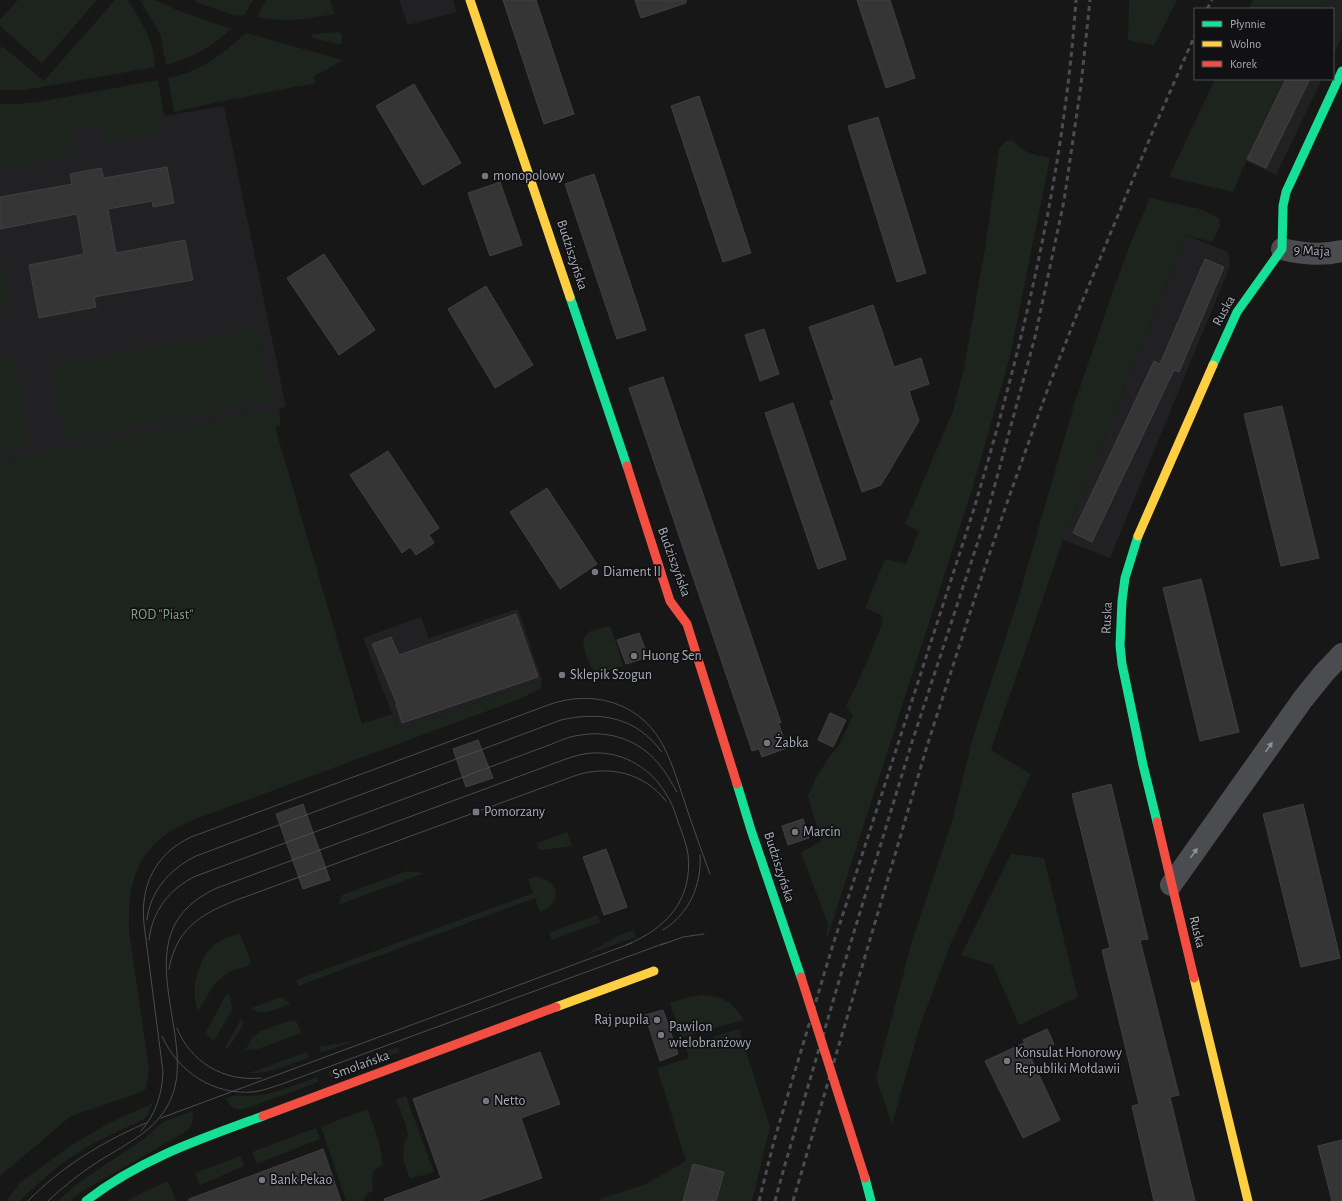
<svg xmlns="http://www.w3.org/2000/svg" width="1342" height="1201" font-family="'Alegreya Sans',sans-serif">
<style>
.built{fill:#212123}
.green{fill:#1d241e}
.building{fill:#353536;stroke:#3f4043}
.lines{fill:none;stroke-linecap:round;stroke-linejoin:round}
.street{stroke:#4b4c50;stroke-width:22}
.fast{stroke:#16e098;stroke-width:9}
.slow{stroke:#ffcf43;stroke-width:9}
.jam{stroke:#f24e42;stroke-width:9}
.tram{stroke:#4b4c4f;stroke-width:1}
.rail{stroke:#4b4c4f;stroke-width:3;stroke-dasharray:5 4;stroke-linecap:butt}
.jam-bridge{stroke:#f24e42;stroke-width:9}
.oneway{fill:#8c9099}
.poi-dot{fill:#757880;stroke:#111113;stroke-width:1.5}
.labels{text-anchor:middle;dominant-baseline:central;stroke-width:3.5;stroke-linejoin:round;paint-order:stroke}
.poi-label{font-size:14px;fill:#a8adb8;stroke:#111113;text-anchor:start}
.street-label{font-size:14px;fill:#a8adb8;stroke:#111113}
.park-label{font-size:14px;fill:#7fa381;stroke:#111113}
</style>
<rect width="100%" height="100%" fill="#171717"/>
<g class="built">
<path d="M399,0h54l4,12 -49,13z"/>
<path d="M1311,0h31v37l-9,18v-46h-27z"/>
<path d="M1272,79h50l-46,96 -37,-17z"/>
<path d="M224,106l62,301 -286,53v-317z"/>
<path d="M1186,235l42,17 2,14 -120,292 -47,-18z"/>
<path d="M518,609l24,71 -144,50 -35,-92 58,-21 8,21z"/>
</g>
<g class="green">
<path d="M18,0h79l-55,63 -42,-37v-6z"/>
<path d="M115,0h13c13,21 27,42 27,67l-130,23h-25v-41l2,-3 42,35z"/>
<path d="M140,0h15l22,10 54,19c-19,18 -40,29 -65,36l-6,-31z"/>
<path d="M196,0h57l-9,15 -8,1 -41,-14z"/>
<path d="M266,0h64l4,14c-29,5 -48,9 -77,3z"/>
<path d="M1129,0h48l-23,45 -26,-5z"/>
<path d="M1253,0h72l-5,9h-71z"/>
<path d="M339,32l3,3v8l-3,1 -27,-6 -1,-2 2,-2z"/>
<path d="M246,33l97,27 -30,17 3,6 -98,19 -44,10 -6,-34c35,-8 51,-21 78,-45z"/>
<path d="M1215,79h71l-39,80 -14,33 -64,-15z"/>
<path d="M158,80l6,36 -10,2 2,16 -52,8 -4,-15 -26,4 1,15 -9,3v7l-66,13v-65h17l21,-2z"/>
<path d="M1013,140c11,14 20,14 37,18l-40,198 -37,130 -147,456 2,-18 -27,-71 20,-12 -13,-45 8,-18 13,-21 10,-12 14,-29 -7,-9 19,-41 16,-39 2,-11 -18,-8 20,-49 21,5 13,-33 -14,-7 48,-113 11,-43 22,-125 13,-94 7,-8z"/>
<path d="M1150,198l50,11 19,9 1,8 -8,16 -26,-7 -123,305 -72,210 40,24 -80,169 -30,80 -29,101 -16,-46 36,-137 41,-123 20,-81 44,-134 57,-198 36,-106 21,-57z"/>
<path d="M0,264h4l8,41 -12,3z"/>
<path d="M258,329l14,72 -206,40 -15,-76z"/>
<path d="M14,356l16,88 -30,6v-92z"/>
<path d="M279,408l2,17 -6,2 87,297 30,-10 6,16 144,-50 -1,8 -19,10 -329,122c-53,22 -66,56 -64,111l20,138 -3,20 -13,6 -62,21 -71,60v-716z"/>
<path d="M610,626l9,26 4,14 -19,6h-9c-8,-10 -11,-21 -12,-33l7,-8z"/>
<path d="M567,832l5,14 -31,4 -3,-2 -1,-5z"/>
<path d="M1011,854l33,4 34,139 -59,28 -26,-60 -32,-10z"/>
<path d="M407,871l17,2 -86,32 4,-10z"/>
<path d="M535,877c13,0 27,12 18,26 -3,4 -8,6 -13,9l-5,-14 -237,88 -2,-6 237,-87 -5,-14z"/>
<path d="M597,915l3,7 -48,18 -3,-7z"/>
<path d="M633,930l3,7 -51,18 33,-19z"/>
<path d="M240,933l11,30 -3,1v2l-19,6 -14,11 -17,28c-8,-21 -1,-51 16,-66 8,-6 17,-9 26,-12z"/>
<path d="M228,993c4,3 2,10 5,15l-19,33 -7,-6 -1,-3 20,-37z"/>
<path d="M703,995c21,2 29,7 41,25l-62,17 -12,-34 19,-6z"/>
<path d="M281,997l8,5 1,2c-12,4 -28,14 -39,4z"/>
<path d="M241,1019l3,4c-5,8 -10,17 -16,25l-1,1 -2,-1z"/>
<path d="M292,1020l1,2 3,-2 5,13 -43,16 -13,1 8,-13 8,-6z"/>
<path d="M739,1029l31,98 -18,74h-151l-1,-2 46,-15 40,-23 -29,-93 32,-10 -4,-13z"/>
<path d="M357,1040l-36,13 -2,-6z"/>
<path d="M398,1047l2,5 -69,26 -2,-6z"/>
<path d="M307,1052l2,6c-19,6 -39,16 -60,15z"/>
<path d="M317,1077l2,5 -75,27c-9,2 -14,-2 -18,-11 11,-4 22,-1 34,-3 19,-3 38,-11 57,-18z"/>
<path d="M406,1096l28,76 -24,7 -7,-21 1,-15 4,-7 -2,-10 -7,-20 -4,-4 3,-4z"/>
<path d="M153,1103l-5,11 -4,5c-23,11 -46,21 -67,34 -21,14 -39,30 -57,48h-14l15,-19 49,-36 39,-23z"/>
<path d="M367,1109l8,20 5,18 3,18 -3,1 -7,6 -1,9 1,10 -6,3 -4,7h-17l-25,-74z"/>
<path d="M192,1111c3,10 -1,18 -10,23l-101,58 -11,9h-12l19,-17 23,-16 44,-29 19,-17z"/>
<path d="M316,1128l4,11 -63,25 -5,-12z"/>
<path d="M240,1156l4,10 -44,19 -5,-12z"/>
<path d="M168,1181l8,20h-49c12,-8 27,-13 41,-20z"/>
</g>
<g class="building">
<path d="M503,0h33l38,114 -30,10z"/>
<path d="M635,0h51v3l-45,15z"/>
<path d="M857,0h33l25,78 -29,10z"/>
<path d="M1286,79h24l-44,89 -19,-9z"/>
<path d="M414,84l47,79 -38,22 -47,-79z"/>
<path d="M699,96l52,157 -28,9 -52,-156z"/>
<path d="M878,117l48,156 -29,9 -49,-156z"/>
<path d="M167,167l7,36 -21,4 -1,-6 -44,8 8,44 69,-13 8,40 -99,17 2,10 -57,11 -10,-53 55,-11 -7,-40 -77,15v-32l72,-13 -2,-10 31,-6 3,10z"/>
<path d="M594,174l52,156 -29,9 -52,-155z"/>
<path d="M500,182l22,63 -32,11 -22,-63z"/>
<path d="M324,254l51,76 -36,25 -52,-77z"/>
<path d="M1205,259l19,8 -45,105 -5,-2 -82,172 -19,-9 81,-172 6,3z"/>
<path d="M486,286l47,79 -38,23 -47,-79z"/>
<path d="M873,305l21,62 27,-9 8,26 -20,7 10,30 -38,64 -19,7 -32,-91 4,-1 -25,-73z"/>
<path d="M764,329l15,45 -19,7 -15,-46z"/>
<path d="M663,377l118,346 -3,-1 9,26 -25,9 -3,-8 -7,2 -123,-363z"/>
<path d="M793,403l53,156 -28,10 -53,-156z"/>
<path d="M1282,406l37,152 -38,8 -37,-152z"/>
<path d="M388,451l51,77 -10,7 5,8 -18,12 -6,-8 -8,6 -52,-78z"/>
<path d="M547,488l50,76 -37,25 -50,-77z"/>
<path d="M1201,579l38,153 -39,9 -37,-153z"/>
<path d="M516,614l22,63 -136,46 -6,-19h1l-25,-60 19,-7 8,18z"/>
<path d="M639,633l9,24 -22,7 -9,-24z"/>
<path d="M830,713l16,7 -13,27 -15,-7z"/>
<path d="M478,740l15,38 -27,9 -13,-38z"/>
<path d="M1111,784l37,155 -8,1 39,155 -9,2 25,104h-41l-22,-95 7,-2 -37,-154 8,-2 -38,-154z"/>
<path d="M303,804l27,76 -27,9 -27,-75z"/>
<path d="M1303,804l37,154 -39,9 -38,-153z"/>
<path d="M803,819l6,19 -21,7 -6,-19z"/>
<path d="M606,849l21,58 -23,8 -21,-58z"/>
<path d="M663,1010l15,44 -18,7 -15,-46z"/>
<path d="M1047,1029l7,15 -22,12 -9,-16z"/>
<path d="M1024,1043l36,77 -37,18 -38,-77z"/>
<path d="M540,1052l20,52 -39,14 21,60 -65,23h-93v-2l57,-21 -28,-79z"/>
<path d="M1342,1140v61h-10l-14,-55z"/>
<path d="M323,1149l18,52h-152v-2z"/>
<path d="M693,1164l31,8 -8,29h-33z"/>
</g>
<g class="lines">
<g class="street">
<path d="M1282,249c20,5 40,7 60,2"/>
<path d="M1171,885l132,-186 21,-26 18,-19"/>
</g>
<g class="fast">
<path d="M570,297l57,169"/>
<path d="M1213,365l24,-53 45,-63 1,-43 3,-14 56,-121"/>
<path d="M1138,536l-13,42 -3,23 -2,44 2,19 21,101 14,57"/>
<path d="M737,784l14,46 50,147"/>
<path d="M865,1178l6,23"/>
<path d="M86,1201c54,-42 114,-62 177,-85"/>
</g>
<g class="slow">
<path d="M470,0l100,297"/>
<path d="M1138,536l75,-171"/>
<path d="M1194,978l54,223"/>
<path d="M556,1007l98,-36"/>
</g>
<g class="jam">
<path d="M627,466l43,135 17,23 50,160"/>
<path d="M1157,822l37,156"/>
<path d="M263,1116l293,-109"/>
</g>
<g class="tram">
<path d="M147,920c3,-29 23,-51 49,-64l365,-136c40,-9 75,-3 101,32"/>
<path d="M663,930c26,-16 39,-45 37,-75"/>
<path d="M149,940c3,-29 21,-52 47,-64l356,-132c9,-4 19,-8 29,-9 29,-5 59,6 77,28 8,9 13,19 19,29"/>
<path d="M661,945l22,-8 21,-3"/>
<path d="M169,969c7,-39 30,-54 65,-68l343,-126c33,-10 67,-2 89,26"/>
<path d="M177,1028c13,34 47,54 84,50"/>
<path d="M162,1036c16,36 51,59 91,56 10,-1 19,-5 29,-8l383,-141"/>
<path d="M161,1118l471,-175"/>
<path d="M141,1131c15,-17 21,-37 22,-59l-19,-148c-4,-38 11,-70 47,-87l360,-133c41,-14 86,-2 109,36 11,18 17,40 24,60 8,25 17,49 26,74"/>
<path d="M28,1201c33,-34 74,-59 118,-78"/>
<path d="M48,1201c15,-14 31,-27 48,-38 26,-17 59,-31 73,-60 11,-22 9,-45 6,-68 -9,-60 -26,-116 42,-147l349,-129c6,-2 12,-4 18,-5 33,-6 66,12 82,40 6,9 9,18 12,28 4,10 8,21 10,32 5,46 -22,75 -62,91"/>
</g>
<g class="rail">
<path d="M1207,9l5,-9"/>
<path d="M759,1201l15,-60 57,-190 142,-439c50,-167 91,-338 103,-512"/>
<path d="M775,1201l9,-33 55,-187 73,-239 75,-228 48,-177 29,-136 17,-116 9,-85"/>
<path d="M793,1201l134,-455 55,-170 27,-79 42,-117 26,-66 78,-188 40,-91"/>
</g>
<path class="jam-bridge" d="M801,977l64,201"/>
</g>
<defs><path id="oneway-solid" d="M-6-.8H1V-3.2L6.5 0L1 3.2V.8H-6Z"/></defs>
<g class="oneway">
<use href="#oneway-solid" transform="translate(1269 747) rotate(-55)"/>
<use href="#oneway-solid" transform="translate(1194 853) rotate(-54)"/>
</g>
<g class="poi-dot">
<circle cx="485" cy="176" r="4"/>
<circle cx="595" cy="572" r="4"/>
<circle cx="634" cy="656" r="4"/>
<circle cx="562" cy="675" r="4"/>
<circle cx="767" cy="743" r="4"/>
<rect x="472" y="808" width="8" height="8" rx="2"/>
<circle cx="795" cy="832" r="4"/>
<circle cx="657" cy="1020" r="4"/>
<circle cx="661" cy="1035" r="4"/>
<circle cx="1007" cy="1061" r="4"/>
<circle cx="486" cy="1101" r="4"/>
<circle cx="262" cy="1180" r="4"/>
</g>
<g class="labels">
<g class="poi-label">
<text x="493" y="176">monopolowy</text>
<text x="603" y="572">Diament II</text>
<text x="642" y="656">Huong Sen</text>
<text x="570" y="675">Sklepik Szogun</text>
<text x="775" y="743">Żabka</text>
<text x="484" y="812">Pomorzany</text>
<text x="803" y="832">Marcin</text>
<text x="649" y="1020" text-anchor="end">Raj pupila</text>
<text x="669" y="1027">Pawilon<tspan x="669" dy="16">wielobranżowy</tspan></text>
<text x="1015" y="1053">Konsulat Honorowy<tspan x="1015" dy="16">Republiki Mołdawii</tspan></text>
<text x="494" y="1101">Netto</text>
<text x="270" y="1180">Bank Pekao</text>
</g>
<g class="street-label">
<text transform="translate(1312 251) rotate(3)">9 Maja</text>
<text transform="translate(572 255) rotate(72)">Budziszyńska</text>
<text transform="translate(1224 311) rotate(-61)">Ruska</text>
<text transform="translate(674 562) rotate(70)">Budziszyńska</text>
<text transform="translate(1107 618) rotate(-87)">Ruska</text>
<text transform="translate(779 867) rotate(72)">Budziszyńska</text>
<text transform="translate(1197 932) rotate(76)">Ruska</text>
<text transform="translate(361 1065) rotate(-20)">Smolańska</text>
</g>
<g class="park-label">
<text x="162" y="615">ROD "Piast"</text>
</g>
</g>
<rect x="1194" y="8" width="140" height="72" fill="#111113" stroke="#4d4f55"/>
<rect x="1202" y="21" width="20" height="6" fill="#16e098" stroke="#4d4f55"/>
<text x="1230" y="28" font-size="12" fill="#a8adb8">Płynnie</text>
<rect x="1202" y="41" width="20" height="6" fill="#ffcf43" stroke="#4d4f55"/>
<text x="1230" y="48" font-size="12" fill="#a8adb8">Wolno</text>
<rect x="1202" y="61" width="20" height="6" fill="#f24e42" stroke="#4d4f55"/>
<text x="1230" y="68" font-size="12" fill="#a8adb8">Korek</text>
</svg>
